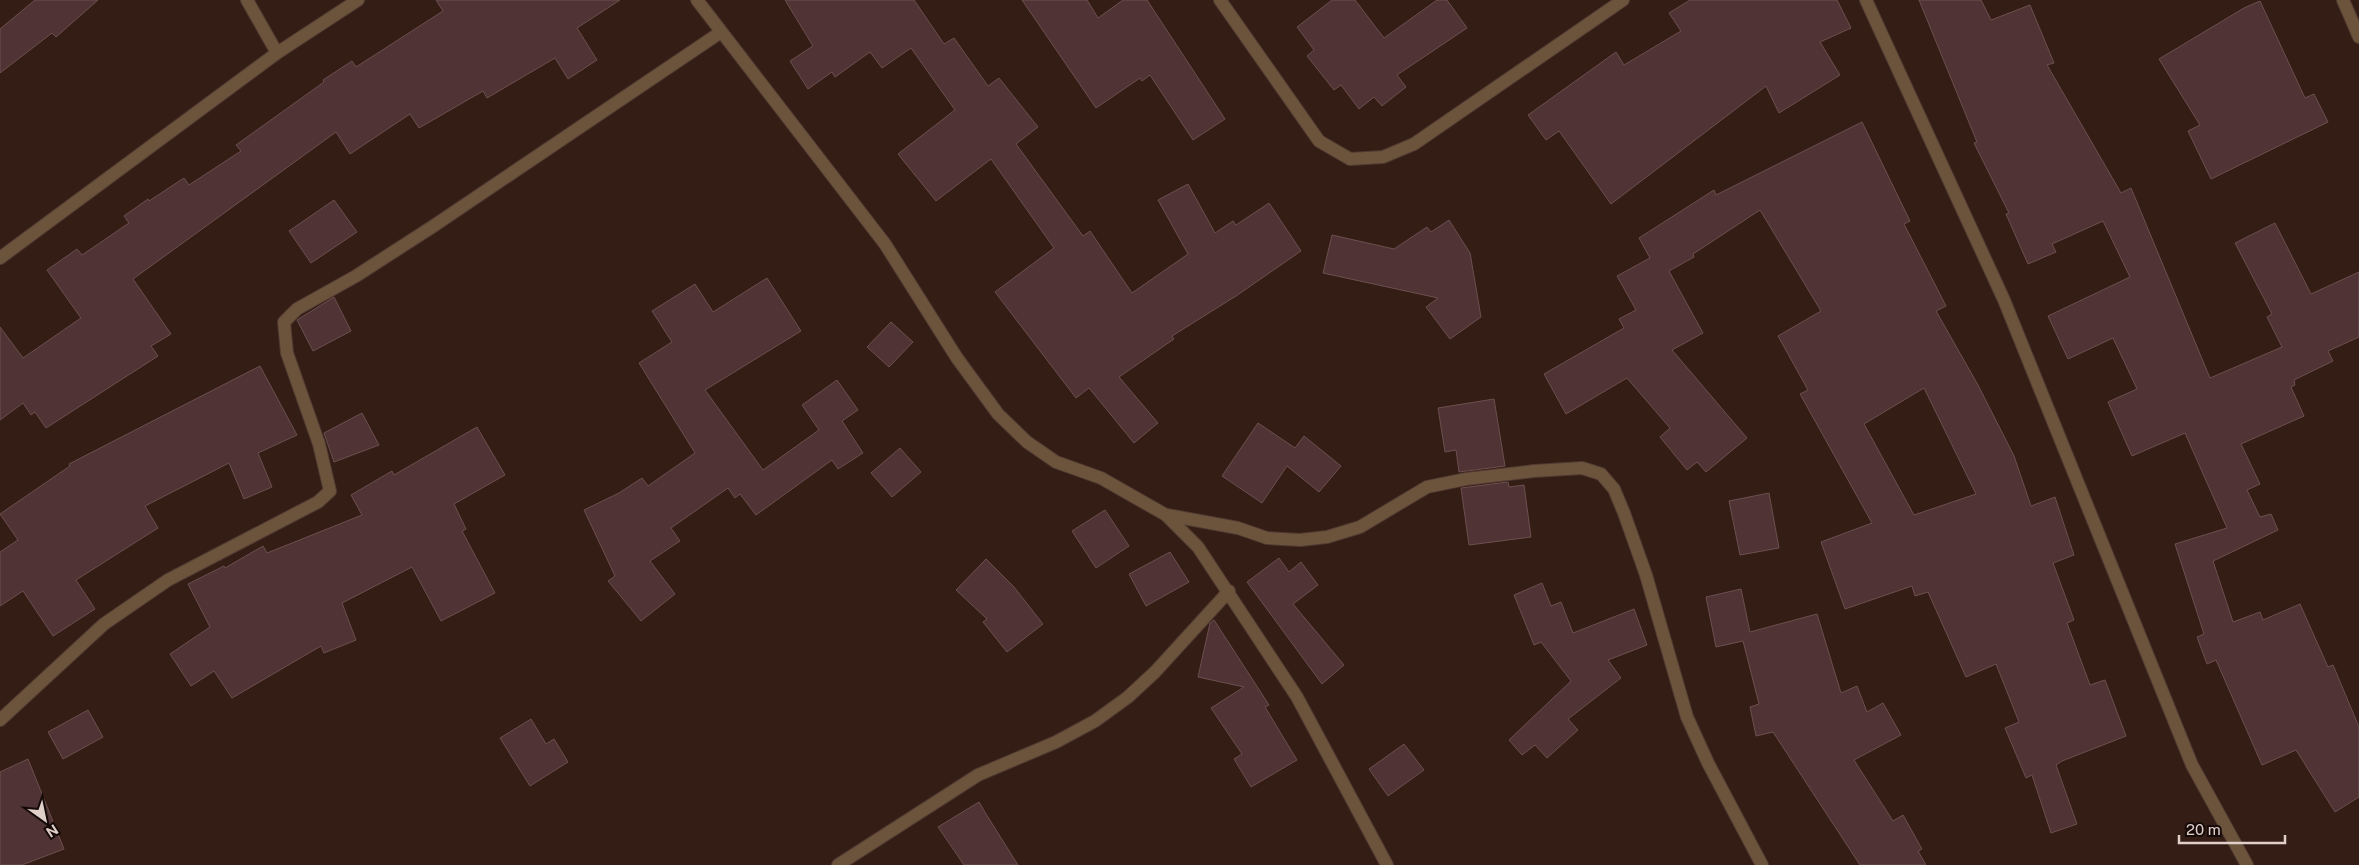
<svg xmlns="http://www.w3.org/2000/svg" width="2359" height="865" font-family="'Public Sans',sans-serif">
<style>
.building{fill:#503435;stroke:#6c4f4f;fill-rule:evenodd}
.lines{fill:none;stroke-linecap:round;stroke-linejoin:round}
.minor-casing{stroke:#503a32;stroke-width:14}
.minor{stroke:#6c543c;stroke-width:12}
</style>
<rect width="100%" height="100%" fill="#341d15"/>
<g class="building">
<path d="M35,0h63l-42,37 -4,-4 -52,40v-44z"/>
<path d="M436,0h184l-43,28 20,32 -29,19 -13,-21 -68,40 -4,-7 -64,37 -9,-14 -60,40 -14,-22 -203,147 38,55 -20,12 7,10 -112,72 -11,-16 -4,3 -8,-12 -23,17v-93l23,31 58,-40 -34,-48 30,-21 5,6 47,-32 -5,-7 24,-17 1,2 35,-23 5,7 52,-34 -5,-6 88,-63 -1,-2 29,-19 4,6 87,-56z"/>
<path d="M785,0h129l30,44 10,-6 34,48 11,-8 39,49 -22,17 67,92 7,-5 42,62 56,-39 -30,-54 30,-16 27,49 18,-12 3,4 33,-22 32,48 -65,45 -64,40 2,3 -55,38 39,46 -24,20 -45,-55 -13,10 -81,-106 59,-44 -63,-89 -55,42 -38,-47 57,-44 -44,-62 -29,20 -12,-16 -35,25 -3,-5 -24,17 -18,-28 23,-15z"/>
<path d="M1022,0h65l11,18 25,-18h24l78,119 -32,21 -43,-65 -8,6 -2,-3 -44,30z"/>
<path d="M1332,0h23l29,38 53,-38h10l20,28 -70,47 9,12 -24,19 -8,-9 -15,12 -18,-24 -7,5 -27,-34 7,-6 -17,-23z"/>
<path d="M1690,0h147l14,28 -31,14 20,33 -61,38 -13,-27 -155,118 -52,-73 -13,9 -18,-25 88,-63 8,13 57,-34 -12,-18z"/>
<path d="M1919,0h62l10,20 39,-15 24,58 -7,2 74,128 10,-5 79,190 72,-31 -15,-30 5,-3 -37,-71 40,-20 36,71 48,-22v65l-31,14 5,10 -39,19 1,5 -4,2 13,29 -63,28 19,40 -13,6 13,27 11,-3 7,16 -65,31 20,61 27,-10 3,8 37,-16 28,63 5,-2 26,62v70l-24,15 -39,-62 -34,15 -46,-105 -9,4 -10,-27 7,-3 -29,-90 52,-16 -42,-95 -53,23 -24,-54 29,-13 -24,-51 -45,21 -20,-43 82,-39 -27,-56 -51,23 4,8 -28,12 -22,-50 3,-1 -35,-70 3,-1z"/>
<path d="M2260,1l45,97 9,-4 14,28 -117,57 -23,-48 12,-6 -41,-66 85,-51z"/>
<path d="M1862,122l48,99 -6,3 42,82 -10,5 42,74 36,71 17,50 24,-9 19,58 -21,8 21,57 -7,3 23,62 15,-5 21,56 -64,25 -6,4 21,59 -26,9 -19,-58 -6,3 -21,-50 14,-6 -23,-58 -30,13 -38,-85 -13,4 -3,-10 -67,23 -24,-67 51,-19 -72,-129 8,-4 -30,-54 43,-25 -61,-101 -67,44 1,3 -25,14 34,62 -31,17 75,88 -41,34 -9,-10 -10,8 -27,-33 10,-9 -43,-50 -61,36 -22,-40 80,-46 -5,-9 17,-9 -19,-34 33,-18 -11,-20 75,-48 2,5zM1924,388l52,106 -62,21 -50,-91z"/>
<path d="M334,200l23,32 -46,31 -22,-32z"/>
<path d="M1449,220l21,33 11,64 -31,22 -24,-32 12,-9 -115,-25 9,-38 62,14 33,-22 4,5z"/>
<path d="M767,278l34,53 -96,59 58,80 56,-40 -17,-25 35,-25 21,30 -16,11 21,32 -25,16 -6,-9 -76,55 -16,-21 -5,4 -7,-10 -57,40 9,13 -30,20 25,33 -34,27 -33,-40 7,-5 -31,-66 35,-17 23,-15 6,8 47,-33 -56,-90 33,-21 -20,-31 43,-27 18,28z"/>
<path d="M334,297l17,34 -38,20 -16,-31z"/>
<path d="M891,322l22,20 -24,25 -22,-20z"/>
<path d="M260,366l37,69 -39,18 14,34 -28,12 -15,-36 -84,43 13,22 -82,52 19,29 -42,27 -30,-45 -23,15v-54l18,-12 -18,-26 70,-48 -1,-2z"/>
<path d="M1494,399l11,67 -46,6 -3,-22 -11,2 -7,-44z"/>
<path d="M362,413l17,32 -45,17 -10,-29z"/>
<path d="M1258,423l37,25 9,-12 37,30 -22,26 -32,-26 -25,37 -40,-27z"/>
<path d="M477,427l28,48 -51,29 12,25 -4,2 33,62 -54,28 -29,-54 -70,36 14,37 -32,13 -3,-7 -89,52 -18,-27 -23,15 -21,-32 40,-27 -22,-43 36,-18 1,2 38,-22 4,7 95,-38 -11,-20 41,-24 2,4z"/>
<path d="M900,448l21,24 -29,25 -21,-24z"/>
<path d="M1508,482l1,5 15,-2 7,52 -62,8 -8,-57z"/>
<path d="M1769,493l10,55 -39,7 -11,-54z"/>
<path d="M1105,510l24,36 -33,22 -24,-37z"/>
<path d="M1170,552l19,30 -43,24 -17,-32z"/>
<path d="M1279,558l10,14 12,-10 17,23 -25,19 51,61 -22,19 -75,-102z"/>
<path d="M986,559l28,28 29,37 -36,28 -24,-30 4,-3 -31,-29z"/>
<path d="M1542,583l9,23 10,-4 12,31 61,-24 13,36 -39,15 13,18 -53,41 10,11 -31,28 -12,-13 -13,10 -13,-15 62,-59 -30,-39 -7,3 -20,-50z"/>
<path d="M1741,589l9,43 67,-18 24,79 16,-7 10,26 16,-9 18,32 -47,25 39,61 10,-6 19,34 -4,2 8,14h-66l-87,-133 -17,4 -6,-29 9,-3 -16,-63 -27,6 -10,-50z"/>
<path d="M1214,620l55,85 -4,2 32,53 -46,27 -17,-28 8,-5 -31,-46 33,-21 -46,-10 12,-54z"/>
<path d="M88,710l15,27 -40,22 -15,-27z"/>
<path d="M531,719l15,25 8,-5 14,23 -38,24 -30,-48z"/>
<path d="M1404,744l20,26 -36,26 -19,-27z"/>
<path d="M28,759l36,90 -42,16h-22v-93z"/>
<path d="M979,802l7,12 32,51h-54l-26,-38z"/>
</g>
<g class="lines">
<g class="minor-casing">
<g id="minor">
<path d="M247,0l30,53"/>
<path d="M697,0l188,244 72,114 41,56 29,28 29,20 45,16 65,37 32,32 99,150 90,168"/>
<path d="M1220,0l99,141 31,18 33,-2 31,-13 209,-144"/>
<path d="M1866,0l138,300 188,465 55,100"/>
<path d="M2343,0l16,37"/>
<path d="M0,258l277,-205 81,-53"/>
<path d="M1167,515l71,13 29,10 33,2 27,-3 33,-10 67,-40 39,-8 68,-8 48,-3 19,6 13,15 10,24 22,62 41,142 21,46 54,102"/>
<path d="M0,720l104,-96 64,-44 150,-78 12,-11 -11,-47 -32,-91 -3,-31 13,-13 59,-33 76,-49 289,-195"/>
<path d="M838,865l140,-90 78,-33 39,-21 33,-24 27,-25 74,-81"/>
</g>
</g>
<use href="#minor" class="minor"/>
</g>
<g transform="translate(45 820) rotate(147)" stroke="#150a07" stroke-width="4" paint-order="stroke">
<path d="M0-4L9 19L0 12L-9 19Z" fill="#e1d0ca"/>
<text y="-8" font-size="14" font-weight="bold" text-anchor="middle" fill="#e1d0ca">N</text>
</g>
<path d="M2179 835v8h106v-8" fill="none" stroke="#e1d0ca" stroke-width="2.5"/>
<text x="2186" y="835" font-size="15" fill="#e1d0ca" stroke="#150a07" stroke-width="4" paint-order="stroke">20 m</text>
</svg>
